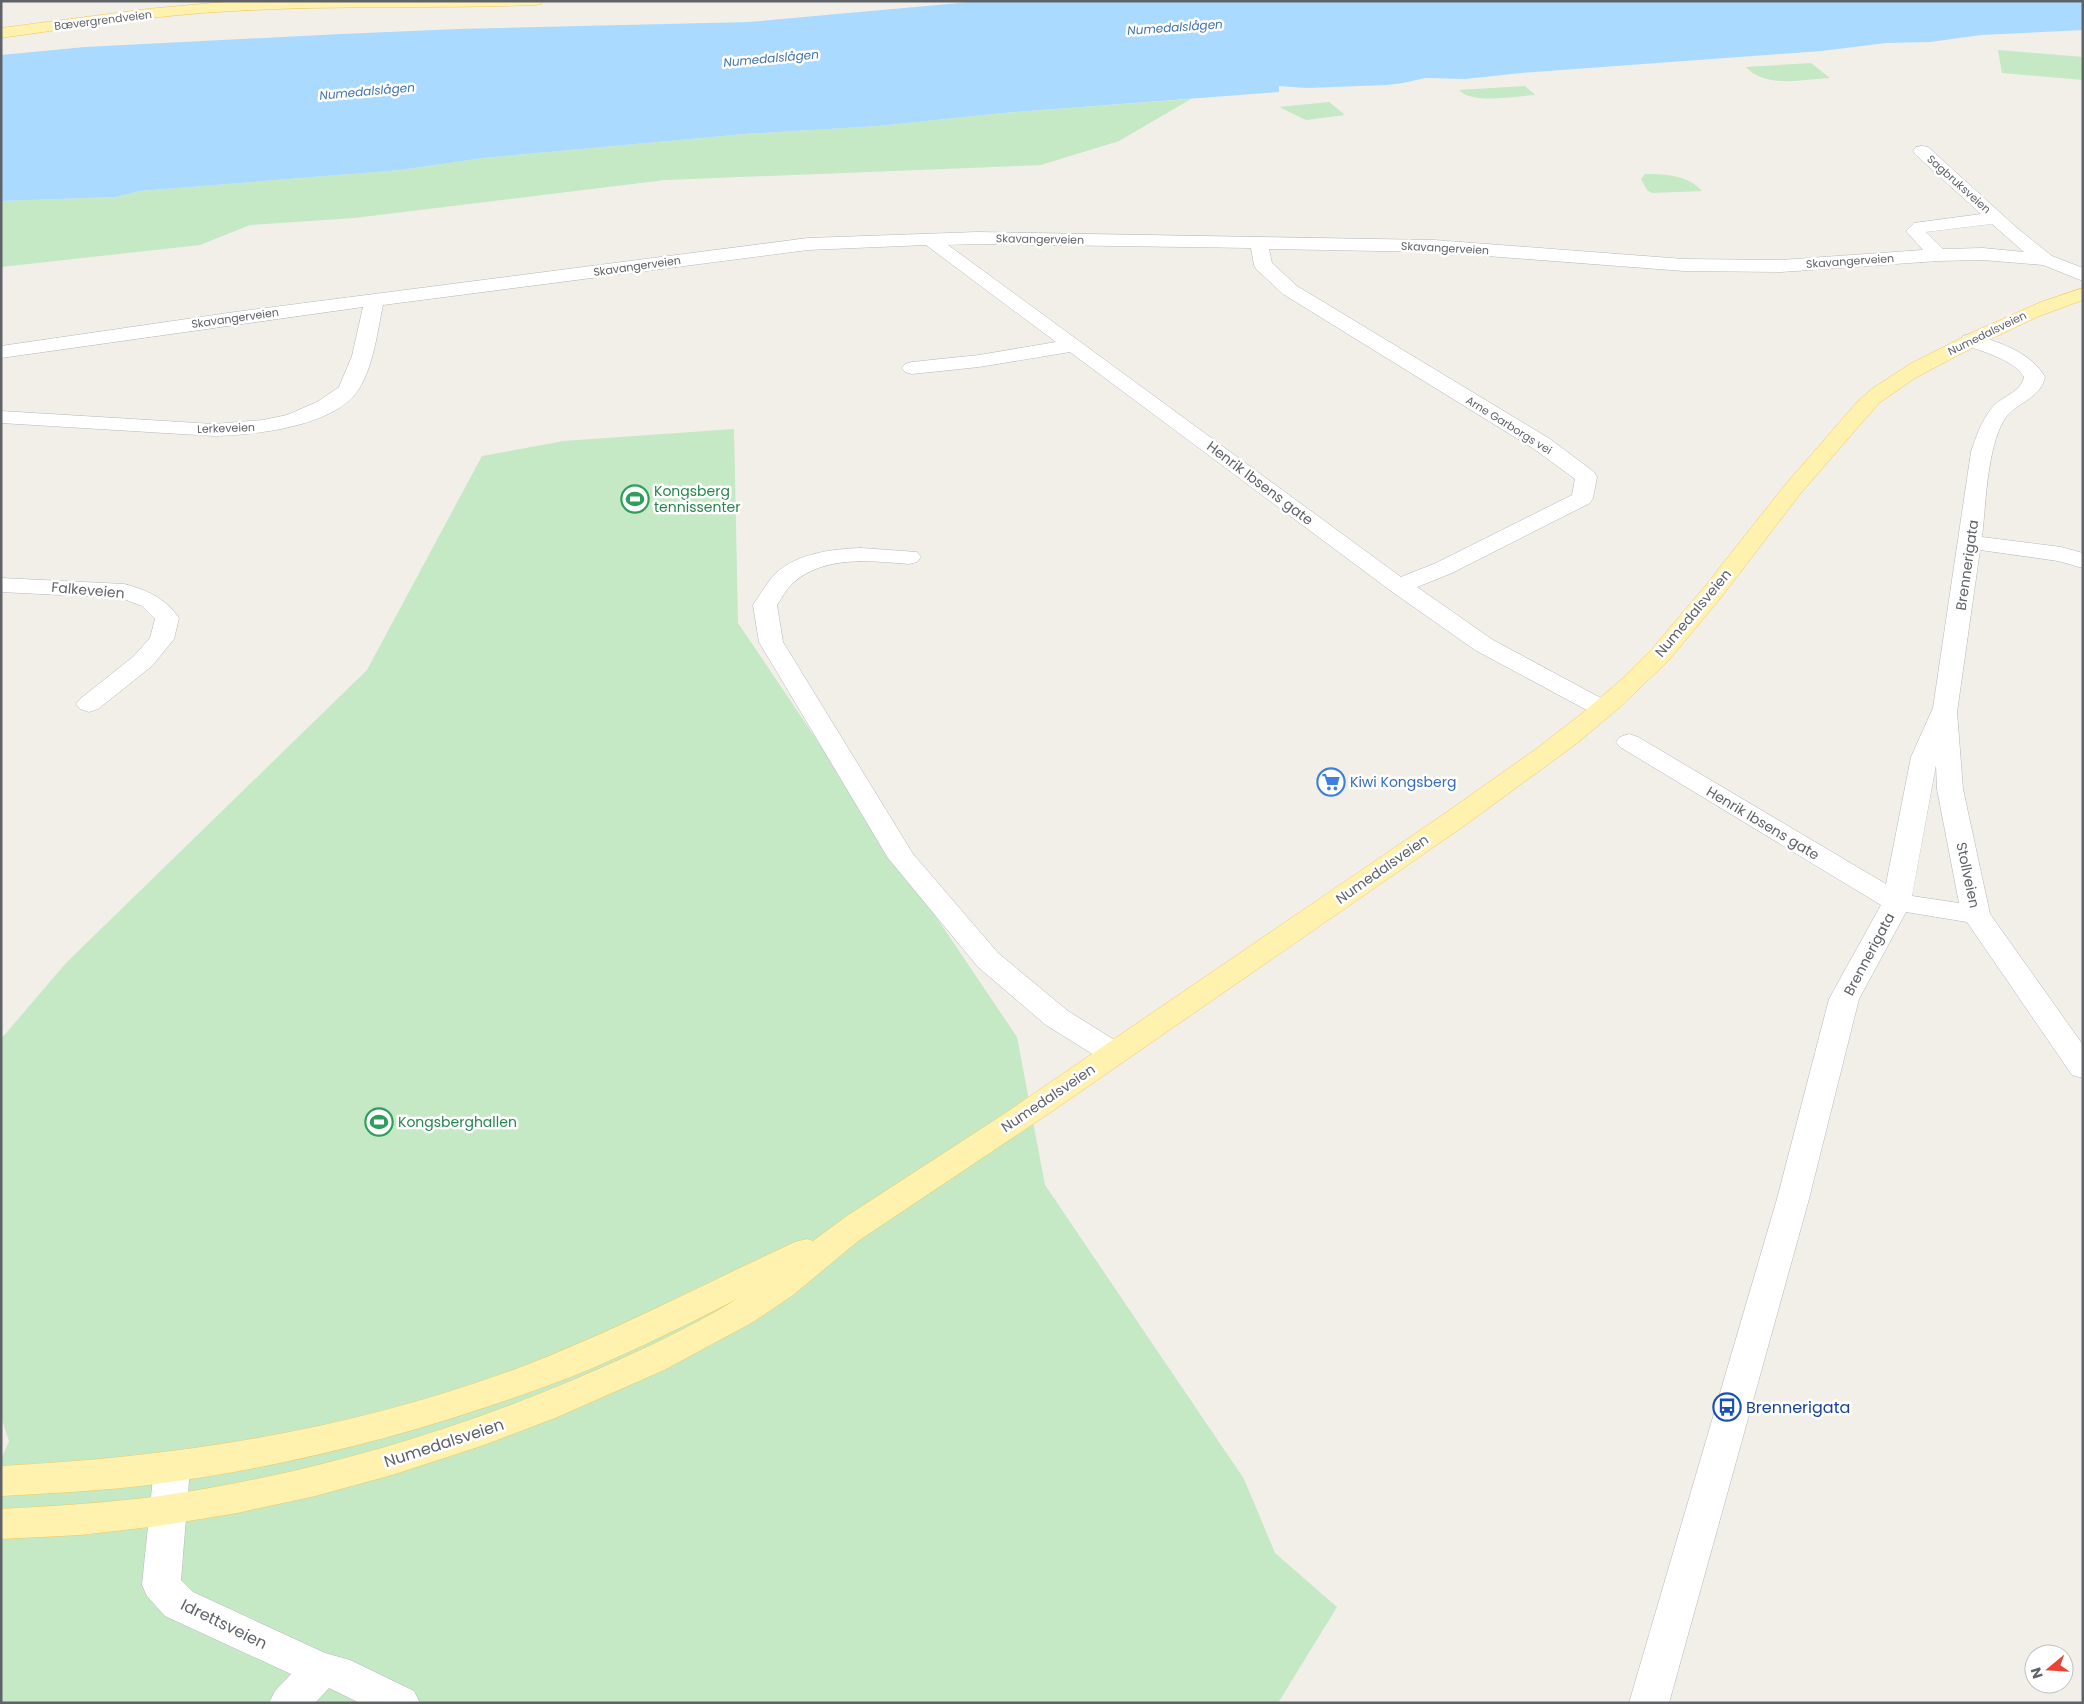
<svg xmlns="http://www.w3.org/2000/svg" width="2084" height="1704" font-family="Poppins,sans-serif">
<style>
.green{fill:#c5e8c5}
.water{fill:#aadaff}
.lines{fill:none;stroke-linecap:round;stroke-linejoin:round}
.minor-casing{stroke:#b5b8bc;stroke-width:1}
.major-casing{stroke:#f2c960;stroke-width:1}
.minor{fill:#fff;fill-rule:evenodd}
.major{fill:#fff2af;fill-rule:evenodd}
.labels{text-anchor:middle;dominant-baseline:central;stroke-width:5;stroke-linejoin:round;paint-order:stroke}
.far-street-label{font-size:11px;fill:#5f6368;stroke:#fff}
.far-water-label{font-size:12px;font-style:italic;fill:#4174aa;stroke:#fff}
.street-label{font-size:14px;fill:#5f6368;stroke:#fff}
.leisure-label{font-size:14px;fill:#27864d;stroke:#fff;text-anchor:start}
.shop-label{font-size:14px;fill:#366cbe;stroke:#fff;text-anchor:start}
.near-transit-label{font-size:16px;fill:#164399;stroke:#fff;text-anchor:start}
.near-street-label{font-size:16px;fill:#5f6368;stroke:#fff}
</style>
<rect width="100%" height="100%" fill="#f1efe8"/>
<g class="green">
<path d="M1998,50l85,7v23l-81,-7z"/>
<path d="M1811,63l19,15c-27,1 -64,11 -84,-11z"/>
<path d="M1525,86l10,9c-21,1 -61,10 -76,-5z"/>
<path d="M1191,99l-72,42 -78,24 -376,15 -311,38 -104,7 -50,20 -199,22v-66l115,-4 24,-6 261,-21 82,-12 262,-24 133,-8 125,-13z"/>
<path d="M1329,102l16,13 -39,5 -27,-13z"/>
<path d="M1645,174c21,0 42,1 57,17l-50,2 -5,-3 -6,-11z"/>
<path d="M734,429l4,194 279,414 28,148 199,294 31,74 62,54 -59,96h-1277v-243l8,-19 -8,-24v-378l65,-76 301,-293 115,-214 82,-15z"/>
</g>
<path class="water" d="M982,1h1101v29l-102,5 -51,7 -44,1 -65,8 -300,22 -56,6 -40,-1 -22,5 -16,2 -80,3 -28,-2v6l-276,21 -125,13 -133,8 -262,24 -82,12 -261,21 -24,6 -115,4v-146l84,-8 256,-13 118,-5 290,-7z"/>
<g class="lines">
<g class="minor-casing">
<g id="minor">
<path d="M1922,146l6,1 89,81 35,28 31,12v13l-40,-16 -60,-5 -45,1 -157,11 -97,-1 -250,-19 -165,-3 3,14 25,23 253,153 44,33 3,5 -4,21 -3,5 -138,70 -35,14 76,53 119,64 4,5 -4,5 -9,3 -9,-3 -119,-64 -84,-59 -321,-239 -91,15 -67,7 -7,-2 -3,-4 3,-4 7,-2 67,-7 77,-13 -130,-97 -118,5 -425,55c-6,28 -9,59 -24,84 -24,38 -105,46 -145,47l-213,-13v-12l213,13 49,-4 24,-5 30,-13 22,-15 13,-31 11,-49 -362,51v-12l234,-34 573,-74 169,-6 457,8 250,19 97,1 142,-10 -17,-19 8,-8 67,-9 -65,-59 -3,-4 3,-4zM1992,224l32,28 -41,-4 -40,1 -17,-17zM977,244l274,4 3,17 2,4 27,25 251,155 41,30 -3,16 -136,68 -35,14 -453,-332z"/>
<path d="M1970,334c27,7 61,18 75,43 -5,23 -30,25 -41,43 -17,29 -18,83 -22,117l79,10 22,6v15l-25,-7 -78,-11 -23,162 6,77 27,125 93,131v33l-11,-3 -105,-153 -61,-10 -47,87 -50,200 -140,504h-40l148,-504 52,-200 52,-94 -261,-158 -4,-5 4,-5 9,-3 9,3 248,147 25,-127 22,-49 38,-256c5,-15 10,-30 20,-43 10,-13 30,-16 33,-32 -9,-17 -44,-26 -61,-33l-3,-4 3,-4zM1936,765l1,24 22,114 -47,-7z"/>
<path d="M861,548l56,4 4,5 -4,5 -8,2c-38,-3 -85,-9 -116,19 -7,6 -11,15 -16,22l6,37 130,212 85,99 70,58 56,35 4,7 -4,7 -11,3 -11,-3 -56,-35 -68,-58 -90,-109 -129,-216 -6,-37c7,-10 14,-23 23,-32 22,-20 57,-24 85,-25z"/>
<path d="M1,578l123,6c23,6 41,14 55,34l-5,21 -22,27 -54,43 -9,3 -9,-3 -4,-5 4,-5 54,-43 16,-18 5,-19 -13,-13 -21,-8 -120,-6z"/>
<path d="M172,1453l13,5 5,10 -9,112 12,12 132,61 25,7 64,31 6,12h-60l-31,-15 -14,15h-46l6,-12 16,-17 -126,-58 -18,-20 -5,-11 12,-117 5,-10z"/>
</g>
</g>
<g class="major-casing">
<g id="major">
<path d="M235,1h308l-2,3 -5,1c-101,4 -202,0 -302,6 -78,4 -155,16 -233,27v-10l146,-19z"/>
<path d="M2083,288v12l-46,17 -67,32 -55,29 -36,25 -79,91 -77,101 -54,65 -50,48 -43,36 -112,82 -410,284 -196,131 -65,54 -40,27 -89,48 -109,48 -74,28 -89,29 -77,21 -78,17 -79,13 -78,9 -79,4v-30c53,-3 106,-6 159,-13 143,-21 281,-60 413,-116 56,-24 112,-49 164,-81 -63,32 -127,64 -193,88 -126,46 -256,80 -389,97 -51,7 -102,9 -154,12v-30c177,-9 353,-36 520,-99 94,-36 183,-83 274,-125l12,-3 6,2 34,-25 154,-100 443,-302 92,-65 44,-34 42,-36 30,-30 54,-64 79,-100 73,-84 15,-13 37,-24 63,-32 68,-30z"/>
</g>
</g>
<use href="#minor" class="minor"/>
<use href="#major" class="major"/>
</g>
<defs>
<g id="stadium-ring" transform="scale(1.4375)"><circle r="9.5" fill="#fff" stroke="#2e9e5b" stroke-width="1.5"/><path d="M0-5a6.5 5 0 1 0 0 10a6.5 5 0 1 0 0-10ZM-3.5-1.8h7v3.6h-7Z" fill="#2e9e5b"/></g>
<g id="supermarket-ring" transform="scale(1.4375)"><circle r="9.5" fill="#fff" stroke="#3f7fe0" stroke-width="1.5"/><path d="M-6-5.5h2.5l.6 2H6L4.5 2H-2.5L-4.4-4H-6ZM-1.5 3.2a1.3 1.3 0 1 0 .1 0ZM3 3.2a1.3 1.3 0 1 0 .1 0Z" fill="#3f7fe0"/></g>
<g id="bus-ring" transform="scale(1.4375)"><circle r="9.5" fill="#fff" stroke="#1a4fb4" stroke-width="1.5"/><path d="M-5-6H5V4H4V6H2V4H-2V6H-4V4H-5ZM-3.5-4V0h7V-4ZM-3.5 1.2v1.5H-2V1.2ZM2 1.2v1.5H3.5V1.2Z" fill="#1a4fb4"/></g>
</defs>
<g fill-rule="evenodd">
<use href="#stadium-ring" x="635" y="499"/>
<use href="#supermarket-ring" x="1331" y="782"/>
<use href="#stadium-ring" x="379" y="1122"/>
<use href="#bus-ring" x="1727" y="1407"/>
</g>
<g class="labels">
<g class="far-street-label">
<text transform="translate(103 20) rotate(-7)">Bævergrendveien</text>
<text transform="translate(1959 184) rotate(42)">Sagbruksveien</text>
<text transform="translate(1040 239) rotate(1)">Skavangerveien</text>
<text transform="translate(1445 248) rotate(3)">Skavangerveien</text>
<text transform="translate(1850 261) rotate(-4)">Skavangerveien</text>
<text transform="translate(637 266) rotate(-8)">Skavangerveien</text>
<text transform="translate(235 318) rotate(-8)">Skavangerveien</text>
<text transform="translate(1987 333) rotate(-26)">Numedalsveien</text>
<text transform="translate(1509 425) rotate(32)">Arne Garborgs vei</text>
<text transform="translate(226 428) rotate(-2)">Lerkeveien</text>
</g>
<g class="far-water-label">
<text transform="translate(1175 27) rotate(-4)">Numedalslågen</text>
<text transform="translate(771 58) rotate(-5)">Numedalslågen</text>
<text transform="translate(367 91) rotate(-5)">Numedalslågen</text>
</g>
<g class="street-label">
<text transform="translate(1260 483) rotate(37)">Henrik Ibsens gate</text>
<text transform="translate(1967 565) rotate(-82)">Brennerigata</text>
<text transform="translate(88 590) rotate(5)">Falkeveien</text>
<text transform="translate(1693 613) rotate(-50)">Numedalsveien</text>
<text transform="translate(1763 823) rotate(31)">Henrik Ibsens gate</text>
<text transform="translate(1382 869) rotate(-35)">Numedalsveien</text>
<text transform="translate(1968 875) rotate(78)">Stollveien</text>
<text transform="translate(1869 954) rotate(-62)">Brennerigata</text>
<text transform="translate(1048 1098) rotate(-34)">Numedalsveien</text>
</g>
<g class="leisure-label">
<text x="654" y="491">Kongsberg<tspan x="654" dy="16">tennissenter</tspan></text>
<text x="398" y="1122">Kongsberghallen</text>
</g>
<g class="shop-label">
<text x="1350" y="782">Kiwi Kongsberg</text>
</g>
<g class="near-transit-label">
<text x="1746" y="1407">Brennerigata</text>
</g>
<g class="near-street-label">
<text transform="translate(444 1443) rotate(-18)">Numedalsveien</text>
<text transform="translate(224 1624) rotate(26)">Idrettsveien</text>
</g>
</g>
<rect width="2084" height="1704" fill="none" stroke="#5f6368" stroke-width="5"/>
<g transform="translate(2049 1669) rotate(252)"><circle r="24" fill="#ffffff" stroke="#bfc1c3"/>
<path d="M0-4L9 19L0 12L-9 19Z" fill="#ea4335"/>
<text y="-8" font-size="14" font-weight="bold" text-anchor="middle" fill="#5f6368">N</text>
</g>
</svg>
